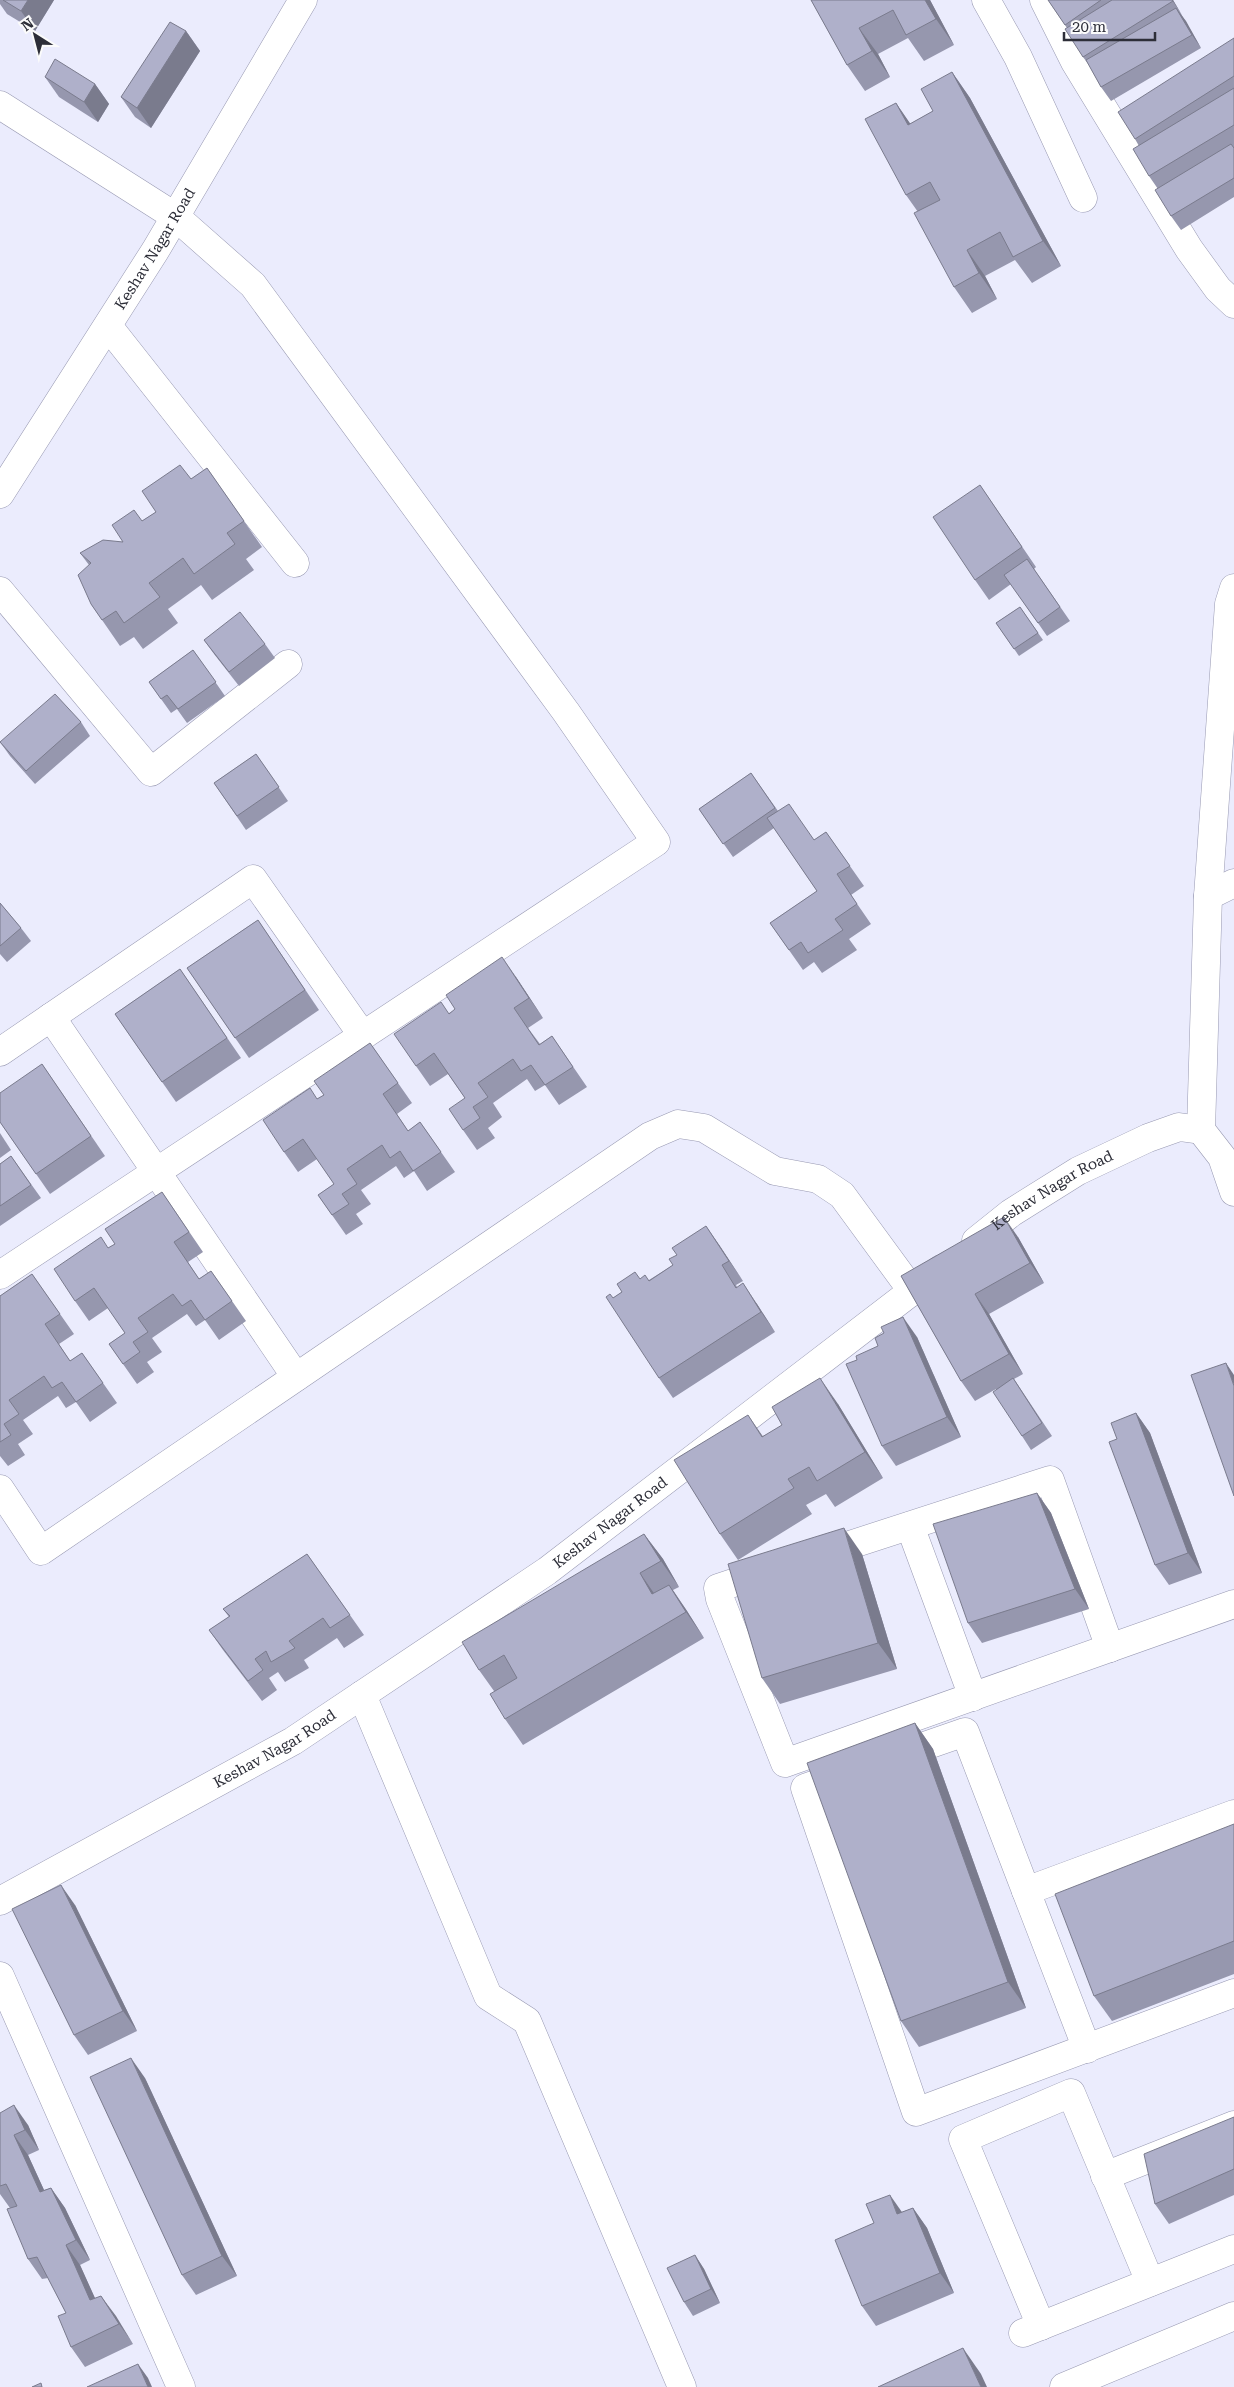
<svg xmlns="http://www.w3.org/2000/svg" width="1234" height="2387" font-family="'Roboto Serif',serif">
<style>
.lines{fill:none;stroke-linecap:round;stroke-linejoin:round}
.minor-casing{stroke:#9899b2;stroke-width:29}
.minor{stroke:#fff;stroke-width:28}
.wall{fill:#9697ae}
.shaded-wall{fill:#7a7b8d}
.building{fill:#afb0ca;stroke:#7a7b8d}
.labels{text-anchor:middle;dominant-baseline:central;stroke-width:4.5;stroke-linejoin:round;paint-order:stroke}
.street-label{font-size:15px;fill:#2d2e38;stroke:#fbfbfb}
</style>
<rect width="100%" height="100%" fill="#ebecfd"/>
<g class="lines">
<g class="minor-casing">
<g id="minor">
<path d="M986,0l32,57 65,141"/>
<path d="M1044,0l31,62 114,187 29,40 16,15"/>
<path d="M0,105l176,112 77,68 313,427 90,130 -656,433"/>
<path d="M108,326l187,237"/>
<path id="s1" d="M0,494l155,-243 148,-251"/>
<path d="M0,591l151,181 137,-108"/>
<path d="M1208,896l26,-13"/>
<path d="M51,1017l245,360"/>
<path d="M0,1052l253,-173 110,157"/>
<path d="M1201,1130l7,-234 21,-292 5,-16"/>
<path d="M1201,1130l21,27 12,35"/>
<path id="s2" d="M976,1241l35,-28 67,-42 70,-33 31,-11 22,3"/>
<path d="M0,1489l41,62 609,-415 28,-12 26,4 71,43 43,8 24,16 71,97"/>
<path d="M910,1526l63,171"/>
<path d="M819,1555l231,-75 60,168"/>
<path d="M769,1571l-51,17 2,11 65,164 449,-159"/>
<path d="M362,1695l126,301 39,25 155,366"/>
<path d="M893,1757l72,-25 61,159 208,-77"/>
<path d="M850,1772l-45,16 111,324 318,-119"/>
<path d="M1026,1891l61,158"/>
<path id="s3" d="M0,1901l293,-160 254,-170 394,-302"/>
<path d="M0,1976l181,411"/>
<path d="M1105,2176l129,-51"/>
<path d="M1041,2326l-78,-187 108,-46 79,189"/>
<path d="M1023,2333l211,-84"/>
<path d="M1064,2387l170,-71"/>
</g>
</g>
<use href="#minor" class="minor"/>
</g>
<g class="wall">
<path d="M0,0h54l-19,31 -28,-17 -7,-10z"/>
<path d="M811,0h119l24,45 -30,16 -16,-23 -30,16 12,23 -25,14 -18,-26z"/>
<path d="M1048,0h125l28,48 -90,53 -10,-14 -12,-22 -6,-8 -16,-29z"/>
<path d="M186,31l14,20 -49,77 -16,-11 -14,-20z"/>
<path d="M1234,38v159l-53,33 -10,-14 -13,-27 -9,-13 -10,-30 -4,-7z"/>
<path d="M952,72l18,26 91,168 -29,17 -17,-23 -30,16 12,23 -25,14 -18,-26 -36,-75 -12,-17 -10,-92 14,21 23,-13z"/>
<path d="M45,77l50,7 14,20 -11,18 -39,-25z"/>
<path d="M207,468l55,79 -16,12 8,11 -42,30 -11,-15 -33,24 10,14 -35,26 -9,-12 -14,9 -29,-42 -2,-39 -9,-12 43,-11 19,-21 14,-9 35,-33z"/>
<path d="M980,485l56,82 -2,2 36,52 -23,15 -36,-52 -22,16 -14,-20z"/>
<path d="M1020,607l23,33 -24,16 -23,-33z"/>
<path d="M204,640l61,4 10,14 -36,28 -25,-32z"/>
<path d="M193,650l32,46 -38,27 -10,-14 -6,4 -22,-31z"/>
<path d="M81,722l9,14 -55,48 -25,-28 -10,-14z"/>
<path d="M256,754l32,47 -42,29 -32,-47z"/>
<path d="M751,773l27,38 36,29 12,-8 38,54 -13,9 20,29 -22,15 8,11 -35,23 -8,-11 -11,8 -33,-47 47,-32 -43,-63 -41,29 -34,-48z"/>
<path d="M0,903l21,25 10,13 -24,21 -7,-8z"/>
<path d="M258,920l61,90 -70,48 -62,-90z"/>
<path d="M180,969l61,89 -65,44 -61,-88z"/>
<path d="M516,977l27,41 -15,10 12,16 12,-8 35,51 -28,18 -14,-20 -10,6 -8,-12 -34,24 9,14 -14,11 7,10 -18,12 -14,-20 2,-32 -17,-24 -18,12 -14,-20 33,-53z"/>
<path d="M370,1043l42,60 -15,11 11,17 12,-9 35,50 -28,19 -13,-20 -10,7 -8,-12 -35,24 10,14 -15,10 7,10 -17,11 -28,-40 16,-11 -17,-25 -19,13 -14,-20 33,-53 7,-4z"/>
<path d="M42,1064l63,92 -55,38 -50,-72z"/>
<path d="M0,1133l11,17 -11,8z"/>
<path d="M11,1156l30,42 -41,28v-62z"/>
<path d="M162,1192l41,60 -15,10 11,17 12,-8 35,50 -27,19 -14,-20 -9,6 -9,-12 -35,24 10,14 -15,10 7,10 -17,12 -28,-40 16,-11 -17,-25 -19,13 -14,-20 33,-53 7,-4z"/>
<path d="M706,1226l37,55 -7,4 1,2 20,17 18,28 -102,66 -14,-20 -46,-80 27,-19 9,1 24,-15 4,-10z"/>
<path d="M1018,1237l26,46 -55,31 34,60 -9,5 38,57 -21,14 -9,-14 -26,-47 -21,12 -14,-20 -60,-105z"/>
<path d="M32,1274l42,60 -15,10 11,17 12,-8 35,50 -27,19 -14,-20 -10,6 -8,-12 -35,24 10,14 -15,10 7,11 -17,11 -8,-10v-160z"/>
<path d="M917,1337l44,100 -65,29 -14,-20 -25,-86z"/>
<path d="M838,1404l45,74 -48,29 -9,-13 -20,11 6,9 -74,46 -18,-26 43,-98z"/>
<path d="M1136,1413l14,20 52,140 -33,12 -14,-20 -38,-126z"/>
<path d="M1037,1493l14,20 38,96 -107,34 -14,-20z"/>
<path d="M644,1534l19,25 16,28 -6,3 14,21 17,27 -181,107 -18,-26 -11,-28 -15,-21z"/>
<path d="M307,1554l57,81 -20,13 -7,-10 -33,22 5,8 -24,14 -7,-10 -9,6 8,12 -15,11 -39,-51 -14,-20 20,-13 -6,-8z"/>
<path d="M862,1554l35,115 -117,35 -18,-26z"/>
<path d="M915,1723l18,26 93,259 -107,39 -18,-26z"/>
<path d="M1234,1824v150l-122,47 -18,-25z"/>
<path d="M75,1905l62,126 -49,24 -14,-20z"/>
<path d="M145,2078l92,198 -41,19 -14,-20z"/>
<path d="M0,2113l28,12 11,25 -11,5 16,35 7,-2 14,20 25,52 -10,5 15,34 6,-3 32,48 -48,23 -14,-20 -5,-34 -18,-35 -6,1 -14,-20 -18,-51 -10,-14z"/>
<path d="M1234,2117v78l-65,29 -14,-20z"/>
<path d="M913,2208l14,20 27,65 -78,33 -14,-20 40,-94z"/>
<path d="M695,2255l9,14 16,34 -27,13 -9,-14z"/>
</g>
<g class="shaded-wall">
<path d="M28,0h26l-19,31 -14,-20z"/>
<path d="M925,0h5l24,45 -18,-26z"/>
<path d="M1172,0h1l9,15z"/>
<path d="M1176,8l10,13 15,27 -9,-13z"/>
<path d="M859,28l19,26 12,23 -18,-26z"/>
<path d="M186,31l14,20 -49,77 -14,-20z"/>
<path d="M952,72l18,26 91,168 -18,-25z"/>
<path d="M95,84l14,20 -11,18 -14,-20z"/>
<path d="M896,103l18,26 -6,-4z"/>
<path d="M967,250l18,26 12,23 -18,-26z"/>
<path d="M502,957l14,20 27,41 -14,-20z"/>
<path d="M1004,1217l14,20 26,46 -14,-20z"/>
<path d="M706,1226l14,20 23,35 -14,-20z"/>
<path d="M743,1283l14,21 18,28 -14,-20z"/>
<path d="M975,1294l14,20 34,60 -14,-20z"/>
<path d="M903,1317l14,20 44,100 -14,-20z"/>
<path d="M1226,1363l8,12v11z"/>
<path d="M820,1378l18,26 45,74 -18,-26z"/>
<path d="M1136,1413l14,20 52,140 -14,-20z"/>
<path d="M748,1415l18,26 -4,-4z"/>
<path d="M1037,1493l14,20 38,96 -14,-20z"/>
<path d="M844,1528l18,26 35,115 -19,-26z"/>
<path d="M644,1534l19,25 16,28 -18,-26z"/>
<path d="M640,1573l18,26 -6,-5z"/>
<path d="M669,1585l18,26 17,27 -18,-26z"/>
<path d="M915,1723l18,26 93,259 -18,-26z"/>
<path d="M61,1885l14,20 62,126 -14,-20z"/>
<path d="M131,2058l14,20 92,198 -15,-20z"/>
<path d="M14,2105l14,20 11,25 -14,-20z"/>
<path d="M14,2135l14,20 26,57 -14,-20z"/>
<path d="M51,2188l14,20 25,52 -14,-20z"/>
<path d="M890,2195l14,20 -7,-1z"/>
<path d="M913,2208l14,20 27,65 -14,-20z"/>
<path d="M66,2245l14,20 25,55 -15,-20z"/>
<path d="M695,2255l9,14 16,34 -9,-14z"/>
<path d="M101,2296l15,20 17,28 -14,-20z"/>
<path d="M963,2348l18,26 6,13h-6z"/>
<path d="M138,2364l10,14 4,9h-4z"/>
</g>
<g class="building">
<path d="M3,0h25l-7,11z"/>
<path d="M811,0h114l11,19 -30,16 -13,-25 -34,18 13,23 -25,14z"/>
<path d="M1048,0h53l-36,25z"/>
<path d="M1112,0h60l1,1 -90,56 -18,-28z"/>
<path d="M1176,8l16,27 -91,52 -15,-27z"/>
<path d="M170,22l16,9 -49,77 -16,-11z"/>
<path d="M1234,38v38l-99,63 -17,-27z"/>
<path d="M55,59l40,25 -11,18 -39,-25z"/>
<path d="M952,72l91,169 -30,16 -13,-25 -33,18 12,23 -25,14 -40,-74 26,-13 -10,-18 -24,13 -41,-76 31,-16 12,22 25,-14 -12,-22z"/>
<path d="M1234,88v37l-85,51 -16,-27z"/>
<path d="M1231,144l3,4v30l-63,38 -16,-26z"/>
<path d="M180,465l11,14 16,-11 37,53 -17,12 8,11 -41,30 -11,-16 -34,25 11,14 -36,26 -8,-12 -14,9 -11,-16 -13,-29 13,-12 -11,-10 23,-13 20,2 -11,-17 22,-15 8,11 14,-9 -14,-21z"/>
<path d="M980,485l42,62 -47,33 -42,-63z"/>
<path d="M1027,559l33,48 -22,16 -34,-48z"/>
<path d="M1020,607l18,26 -24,16 -18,-26z"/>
<path d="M240,612l25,32 -36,28 -25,-32z"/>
<path d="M193,650l23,32 -38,27 -11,-14 -6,4 -12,-17z"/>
<path d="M55,694l26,28 -55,49 -26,-29z"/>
<path d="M256,754l23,33 -42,29 -23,-33z"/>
<path d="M751,773l24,35 -52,36 -24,-35z"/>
<path d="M789,804l25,36 12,-8 24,34 -13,8 20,30 -22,15 8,11 -35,23 -7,-11 -12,8 -19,-27 47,-32 -50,-73z"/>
<path d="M0,903l21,25 -21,18z"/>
<path d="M258,920l47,70 -70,48 -48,-70z"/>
<path d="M502,957l27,41 -15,10 25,37 13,-9 21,31 -28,18 -14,-20 -10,6 -8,-12 -35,24 10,14 -15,10 7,11 -17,12 -14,-21 16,-11 -31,-45 -18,13 -22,-32 47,-32 8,12 6,-5 -9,-14z"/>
<path d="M180,969l47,69 -65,44 -47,-68z"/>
<path d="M370,1043l28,40 -15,11 25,37 12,-9 21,30 -28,19 -13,-20 -10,7 -8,-13 -35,24 10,15 -15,10 7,10 -17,11 -14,-20 16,-11 -31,-45 -19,13 -21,-32 47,-32 7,11 7,-4 -10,-14z"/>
<path d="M42,1064l49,72 -55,38 -36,-52v-29z"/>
<path d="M11,1156l20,29 -31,21v-42z"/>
<path d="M162,1192l27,40 -15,10 25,37 12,-8 21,30 -27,19 -14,-20 -9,6 -9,-12 -35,24 10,14 -15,10 7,10 -17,12 -14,-20 16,-11 -31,-45 -19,13 -21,-32 47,-32 7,11 7,-4 -10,-15z"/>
<path d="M1004,1217l26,46 -55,31 34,60 -48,27 -60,-105z"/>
<path d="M706,1226l23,35 -7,4 14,23 7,-5 18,29 -102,66 -53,-81 4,-3 3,4 9,-6 -5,-8 18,-12 5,7 5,-4 4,6 24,-16 -4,-6 8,-4 -5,-7z"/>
<path d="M32,1274l28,40 -15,10 25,37 12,-8 21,30 -27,19 -14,-20 -10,6 -8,-12 -35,24 10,14 -15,10 7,11 -11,7v-146z"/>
<path d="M903,1317l44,100 -65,29 -36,-82 11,-4 -1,-4 22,-10 -3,-8 9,-5 -3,-6z"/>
<path d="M1226,1363l8,23v110l-43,-121z"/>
<path d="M820,1378l45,74 -48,29 -8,-14 -21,12 6,9 -74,46 -46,-74 74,-45 14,22 20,-12 -10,-18z"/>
<path d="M1013,1378l29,45 -20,13 -29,-44z"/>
<path d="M1136,1413l52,140 -33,12 -46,-123 8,-3 -6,-16z"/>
<path d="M1037,1493l38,96 -107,34 -35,-99z"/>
<path d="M844,1528l34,115 -116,35 -34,-114z"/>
<path d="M644,1534l17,27 -21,12 12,21 17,-9 17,27 -181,107 -15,-25 27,-16 -13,-23 -25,15 -17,-28z"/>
<path d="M307,1554l43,61 -20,13 -7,-10 -34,23 6,7 -24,14 -5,-11 -11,8 8,11 -15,11 -39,-51 21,-14 -7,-7z"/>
<path d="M915,1723l93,259 -107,39 -94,-258z"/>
<path d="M1234,1824v117l-140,55 -39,-102z"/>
<path d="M61,1885l62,126 -49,24 -62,-126z"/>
<path d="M131,2058l91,198 -40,19 -92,-198z"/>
<path d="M14,2105l11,25 -11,5 26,57 11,-4 25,52 -10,5 24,55 11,-4 18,28 -48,23 -13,-31 8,-3 -29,-56 -9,2 -21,-50 10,-3 -11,-22 -6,2v-73z"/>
<path d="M1234,2117v52l-79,35 -11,-50z"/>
<path d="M890,2195l7,19 16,-6 27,65 -78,33 -27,-66 39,-17 -8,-19z"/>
<path d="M695,2255l16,34 -27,13 -17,-34z"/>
<path d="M963,2348l18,39h-103z"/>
<path d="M138,2364l10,23h-61z"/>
<path d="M41,2383l1,4h-10z"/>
</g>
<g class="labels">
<g class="street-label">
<text stroke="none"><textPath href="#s1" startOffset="290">Keshav Nagar Road</textPath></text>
<text stroke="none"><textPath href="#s2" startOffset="92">Keshav Nagar Road</textPath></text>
<text stroke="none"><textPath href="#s3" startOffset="719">Keshav Nagar Road</textPath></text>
<text stroke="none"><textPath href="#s3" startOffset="314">Keshav Nagar Road</textPath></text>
</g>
</g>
<g transform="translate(35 35) rotate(324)" stroke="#fbfbfb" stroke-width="4" paint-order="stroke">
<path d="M0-4L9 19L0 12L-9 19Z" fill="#2d2e38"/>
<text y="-8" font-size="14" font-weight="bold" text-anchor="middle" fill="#2d2e38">N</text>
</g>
<path d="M1064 32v8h91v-8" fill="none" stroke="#2d2e38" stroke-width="2.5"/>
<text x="1072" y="32" font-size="15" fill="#2d2e38" stroke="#fbfbfb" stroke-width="4" paint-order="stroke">20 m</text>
</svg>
